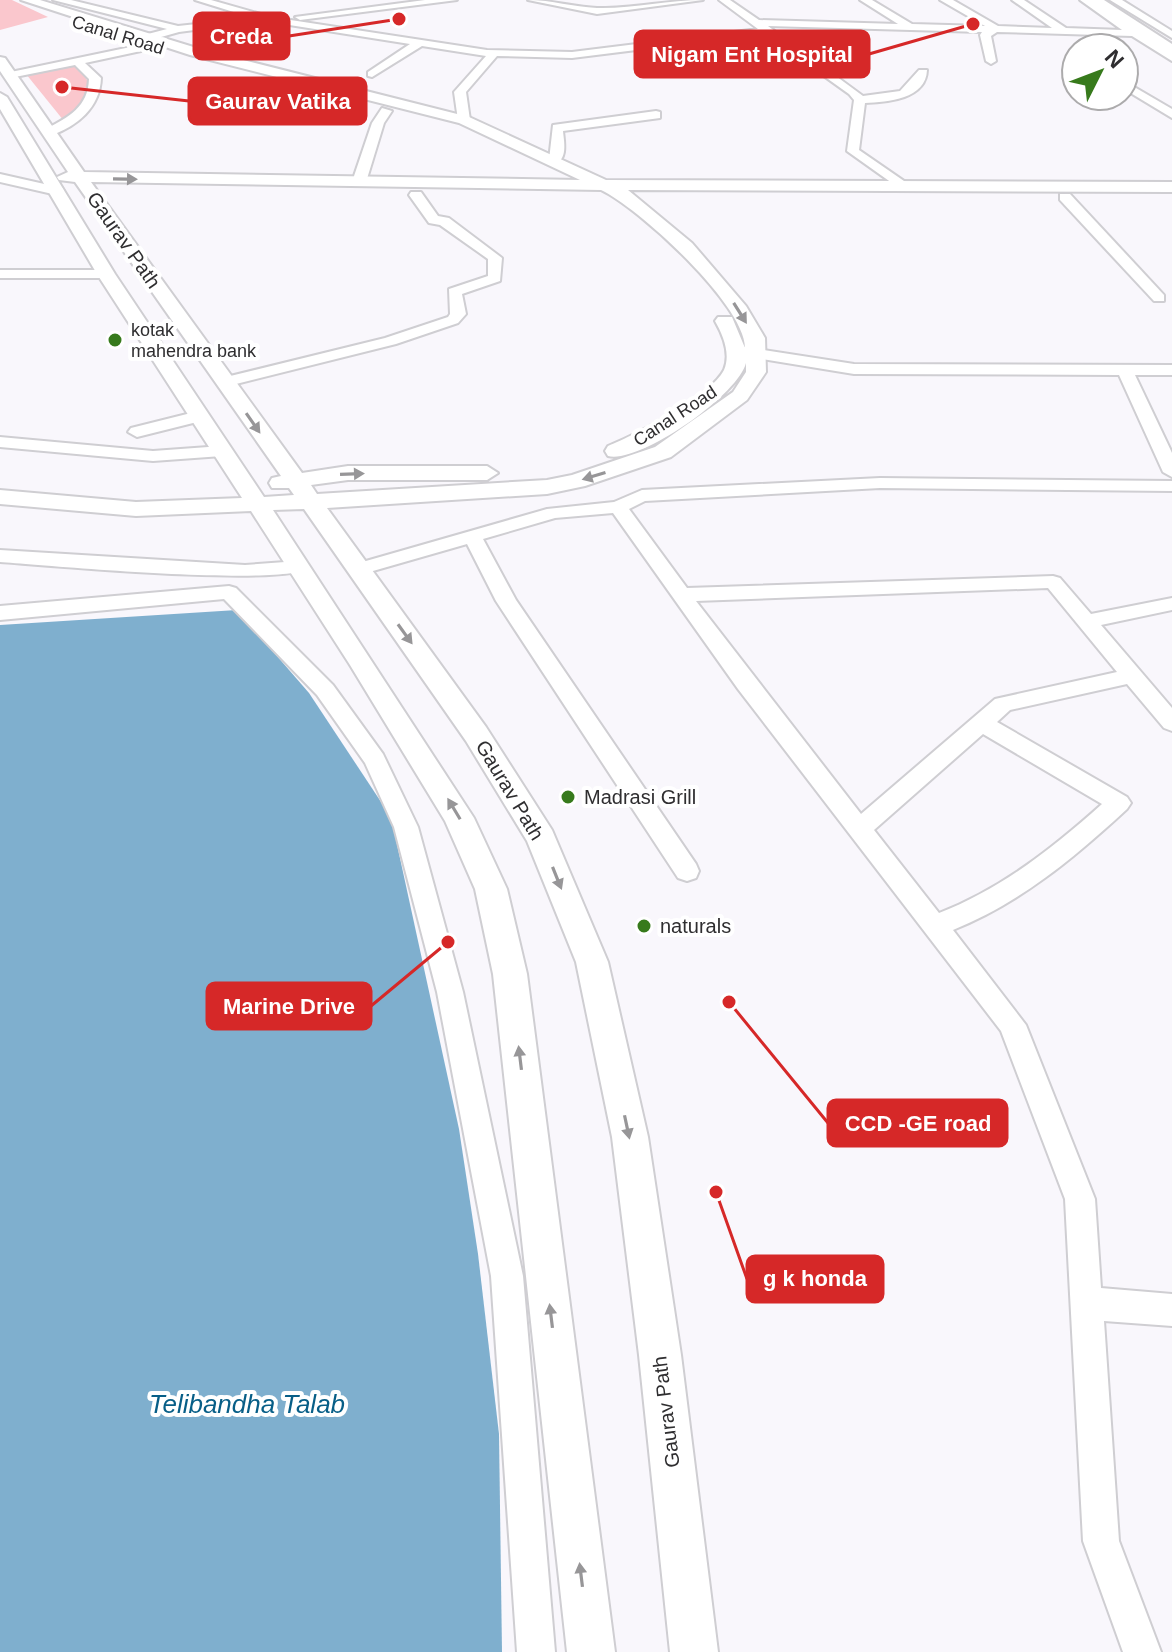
<svg xmlns="http://www.w3.org/2000/svg" width="1172" height="1652" font-family="Helvetica,sans-serif">
<style>
.green{fill:#fac7cd}
.water{fill:#7fafce}
.lines{fill:none;stroke-linecap:round;stroke-linejoin:round}
.minor-casing{stroke:#cfced2;stroke-width:4}
.major-casing{stroke:#cfced2;stroke-width:4}
.highway-casing{stroke:#cfced2;stroke-width:4}
.minor{fill:#fff;fill-rule:evenodd}
.major{fill:#fff;fill-rule:evenodd}
.highway{fill:#fff;fill-rule:evenodd}
.oneway{fill:#979698}
.poi-dot{fill:#377a1c;stroke:#fff;stroke-width:3}
.labels{text-anchor:middle;dominant-baseline:central;stroke-width:8;stroke-linejoin:round;paint-order:stroke}
.far-street-label{font-size:18px;fill:#2f2e30;stroke:#fff}
.far-poi-label{font-size:18px;fill:#2f2e30;stroke:#fff;text-anchor:start}
.street-label{font-size:20px;fill:#2f2e30;stroke:#fff}
.poi-label{font-size:20px;fill:#2f2e30;stroke:#fff;text-anchor:start}
.near-water-label{font-size:26px;font-style:italic;fill:#075e87;stroke:#fff}
.leader{fill:none;stroke:#d62828;stroke-width:3}
.callout-dot{fill:#d62828;stroke:#fff;stroke-width:3}
.callout{fill:#d62828;stroke:#d62828;stroke-width:3}
.callout-label{font-size:22px;text-anchor:middle;font-weight:bold;fill:#fff}
</style>
<rect width="100%" height="100%" fill="#f9f7fc"/>
<g class="green">
<path d="M0,0h12l36,17 -48,13z"/>
<path d="M76,63l11,17 2,15 -11,17 -14,9 -38,-47z"/>
</g>
<path class="water" d="M237,610l72,83 82,124 68,312 19,125 21,180 3,218h-502v-1027z"/>
<g class="lines">
<g class="minor-casing">
<g id="minor">
<path d="M53,0h18l107,26 75,-8 -58,-18h16l60,17 216,33 85,2 186,-23 -39,-29h11l29,20 139,4 -38,-24h12l40,24 73,2 -45,-26h13l45,26 54,2 -40,-28h12l42,28 56,2 -42,-30h12l80,53v8l-40,-25 -135,-4 -6,4 5,25 -5,3 -5,-3 -6,-26 2,-3 -214,-6 95,70 37,-5 19,-21h8c-1,29 -39,32 -62,33l-6,47 45,31 2,3 -7,4 -52,-37 7,-51 -5,-6 -84,-60 -193,24 -75,-2 -31,36 4,28 -6,4 -6,-4 -4,-28 32,-36 -64,-10 -50,31 -4,-1v-4l42,-28 -146,-23 -85,11 -25,7 1,9 -70,15 16,15c-1,30 -24,48 -51,58l-6,-4 2,-3c23,-12 42,-22 43,-50l-14,-14 -65,13 -4,-1v-4l139,-29 -1,-9 23,-6z"/>
<path d="M425,0h32l-157,20 -5,-3z"/>
<path d="M528,0c24,0 45,7 69,8 34,1 71,-8 106,-8l-106,14z"/>
<path d="M1110,0h12l50,31v7z"/>
<path d="M1124,81l48,28v9l-48,-29z"/>
<path d="M382,108l10,3 -8,12 -18,59 -12,3 -2,-3 20,-59z"/>
<path d="M656,111l4,1v6l-97,13c1,11 5,28 -8,33l-6,-4 4,-35z"/>
<path d="M0,174l62,14 2,3 -7,4 -57,-13z"/>
<path d="M411,192h10l17,24 11,2 53,40 -2,23 -38,13 4,20 -8,9 -62,21 -172,43 -6,-2 -2,-3 2,-3 167,-41 63,-21 2,-3 -1,-25 39,-13v-17l-48,-34 -11,-2 -20,-28z"/>
<path d="M1060,194h10l94,101v6h-10l-94,-101z"/>
<path d="M0,270h106l7,4 -7,4h-106z"/>
<path d="M737,346l117,18 318,1v10h-37l37,78v24l-9,-5 -44,-97 -265,-1 -123,-20v-6z"/>
<path d="M199,411l9,5 -3,4 -68,17 -9,-5 3,-4z"/>
<path d="M0,437l153,14 69,-5 9,5 -9,5 -69,5 -153,-14z"/>
<path d="M880,478l292,3v10l-292,-3 -235,13 -16,8 58,79 366,-12 7,2 31,36 81,-16v12l-71,15 71,83v23l-8,-3 -37,-44 -117,26 -13,12 130,75 4,6 -4,6c-53,49 -107,94 -174,121l73,95 69,174 6,89 71,6v32l-68,-5 15,220 42,111h-38l-40,-111 -18,-342 -64,-168 -263,-342 -125,-176 -58,5 -72,21 33,61 180,264 3,7 -3,7 -9,3 -9,-3 -182,-277 -29,-57 -108,31 -10,-6 3,-4 195,-56 67,-7 28,-12zM1048,588l69,84 -122,27 -134,115 -165,-213zM983,734l119,70c-49,44 -101,85 -163,109l-65,-83z"/>
<path d="M0,550l245,15 54,-4 10,6c-18,21 -267,-2 -309,-5z"/>
<path d="M229,586l7,2 97,97 50,69 35,73 45,165 60,284 32,376h-38l-26,-376 -54,-284 -43,-165 -29,-64 -48,-68 -93,-96 -224,21v-14z"/>
</g>
</g>
<g class="major-casing">
<path id="major" d="M21,0h19l160,49 269,68 137,63 566,2v10l-544,-2 64,53 54,63 19,32 1,34 -19,28 -76,57 -86,29 -38,8 -220,14 159,219 66,103 56,132 40,175 33,218 37,297h-48l-31,-297 -27,-218 -36,-175 -49,-121 -61,-100 -162,-232 -31,1 201,308 33,71 20,85 88,678h-48l-74,-678 -18,-85 -30,-68 -95,-156 -99,-154 -115,5 -136,-12v-14l136,12 106,-4 -145,-224 -97,-165v-16l7,4 108,177 149,223 30,-2 -5,-7h-17l-3,-5 3,-5 9,-2 -206,-294 -16,-2 -2,-3 11,-5 -68,-101v-14l5,1 79,114 496,8 -121,-57 -269,-68zM91,182l510,8c38,18 144,115 144,158l-13,-31h-14l-3,4c8,14 16,33 9,49 -14,27 -87,64 -116,76l-3,5 3,5c32,8 130,-61 138,-93v9l-13,20 -78,55 -83,28 -25,5 -230,14 -6,-9 37,-5h139l11,-7 -11,-7h-139l-46,7z"/>
</g>
<g class="highway-casing">
<path id="highway" d="M1087,0h17l68,44v12z"/>
</g>
<use href="#minor" class="minor"/>
<use href="#major" class="major"/>
<use href="#highway" class="highway"/>
</g>
<defs><path id="oneway-solid" d="M-6-.8H1V-3.2L6.5 0L1 3.2V.8H-6Z" transform="scale(2)"/></defs>
<g class="oneway">
<use href="#oneway-solid" transform="translate(125 179) rotate(1)"/>
<use href="#oneway-solid" transform="translate(740 313) rotate(58)"/>
<use href="#oneway-solid" transform="translate(253 423) rotate(55)"/>
<use href="#oneway-solid" transform="translate(352 474) rotate(-2)"/>
<use href="#oneway-solid" transform="translate(594 476) rotate(163)"/>
<use href="#oneway-solid" transform="translate(405 634) rotate(54)"/>
<use href="#oneway-solid" transform="translate(454 809) rotate(-121)"/>
<use href="#oneway-solid" transform="translate(557 878) rotate(68)"/>
<use href="#oneway-solid" transform="translate(520 1058) rotate(-97)"/>
<use href="#oneway-solid" transform="translate(627 1127) rotate(78)"/>
<use href="#oneway-solid" transform="translate(551 1316) rotate(-97)"/>
<use href="#oneway-solid" transform="translate(581 1575) rotate(-97)"/>
</g>
<g class="poi-dot">
<circle cx="115" cy="340" r="8"/>
<circle cx="568" cy="797" r="8"/>
<circle cx="644" cy="926" r="8"/>
</g>
<g class="labels">
<g class="far-street-label">
<text transform="translate(118 35) rotate(17)">Canal Road</text>
<text transform="translate(675 416) rotate(-33)">Canal Road</text>
</g>
<g class="far-poi-label">
<text x="131" y="330">kotak<tspan x="131" dy="21">mahendra bank</tspan></text>
</g>
<g class="street-label">
<text transform="translate(124 240) rotate(55)">Gaurav Path</text>
<text transform="translate(510 790) rotate(59)">Gaurav Path</text>
<text transform="translate(666 1412) rotate(-97)">Gaurav Path</text>
</g>
<g class="poi-label">
<text x="584" y="797">Madrasi Grill</text>
<text x="660" y="926">naturals</text>
</g>
<g class="near-water-label">
<text x="247" y="1404">Telibandha Talab</text>
</g>
</g>
<path class="leader" d="M399 19L289 36M973 24L869 54M62 87L189 101M448 942L371 1006M729 1002L828 1123M716 1192L747 1279"/>
<g class="callout-dot">
<circle cx="399" cy="19" r="8"/>
<circle cx="973" cy="24" r="8"/>
<circle cx="62" cy="87" r="8"/>
<circle cx="448" cy="942" r="8"/>
<circle cx="729" cy="1002" r="8"/>
<circle cx="716" cy="1192" r="8"/>
</g>
<g class="callout">
<rect x="194" y="13" width="95" height="46" rx="8"/>
<rect x="635" y="31" width="234" height="46" rx="8"/>
<rect x="189" y="78" width="177" height="46" rx="8"/>
<rect x="207" y="983" width="164" height="46" rx="8"/>
<rect x="828" y="1100" width="179" height="46" rx="8"/>
<rect x="747" y="1256" width="136" height="46" rx="8"/>
</g>
<g class="callout-label">
<text x="241" y="44">Creda</text>
<text x="752" y="62">Nigam Ent Hospital</text>
<text x="278" y="109">Gaurav Vatika</text>
<text x="289" y="1014">Marine Drive</text>
<text x="918" y="1131">CCD -GE road</text>
<text x="815" y="1286">g k honda</text>
</g>
<g transform="translate(1100 72) rotate(48)"><circle r="38" fill="#ffffff" stroke="#acabac" stroke-width="2"/>
<path d="M0-6L14 30L0 20L-14 30Z" fill="#377a1c"/>
<text y="-12" font-size="22" font-weight="bold" text-anchor="middle" fill="#2f2e30">N</text>
</g>
</svg>
